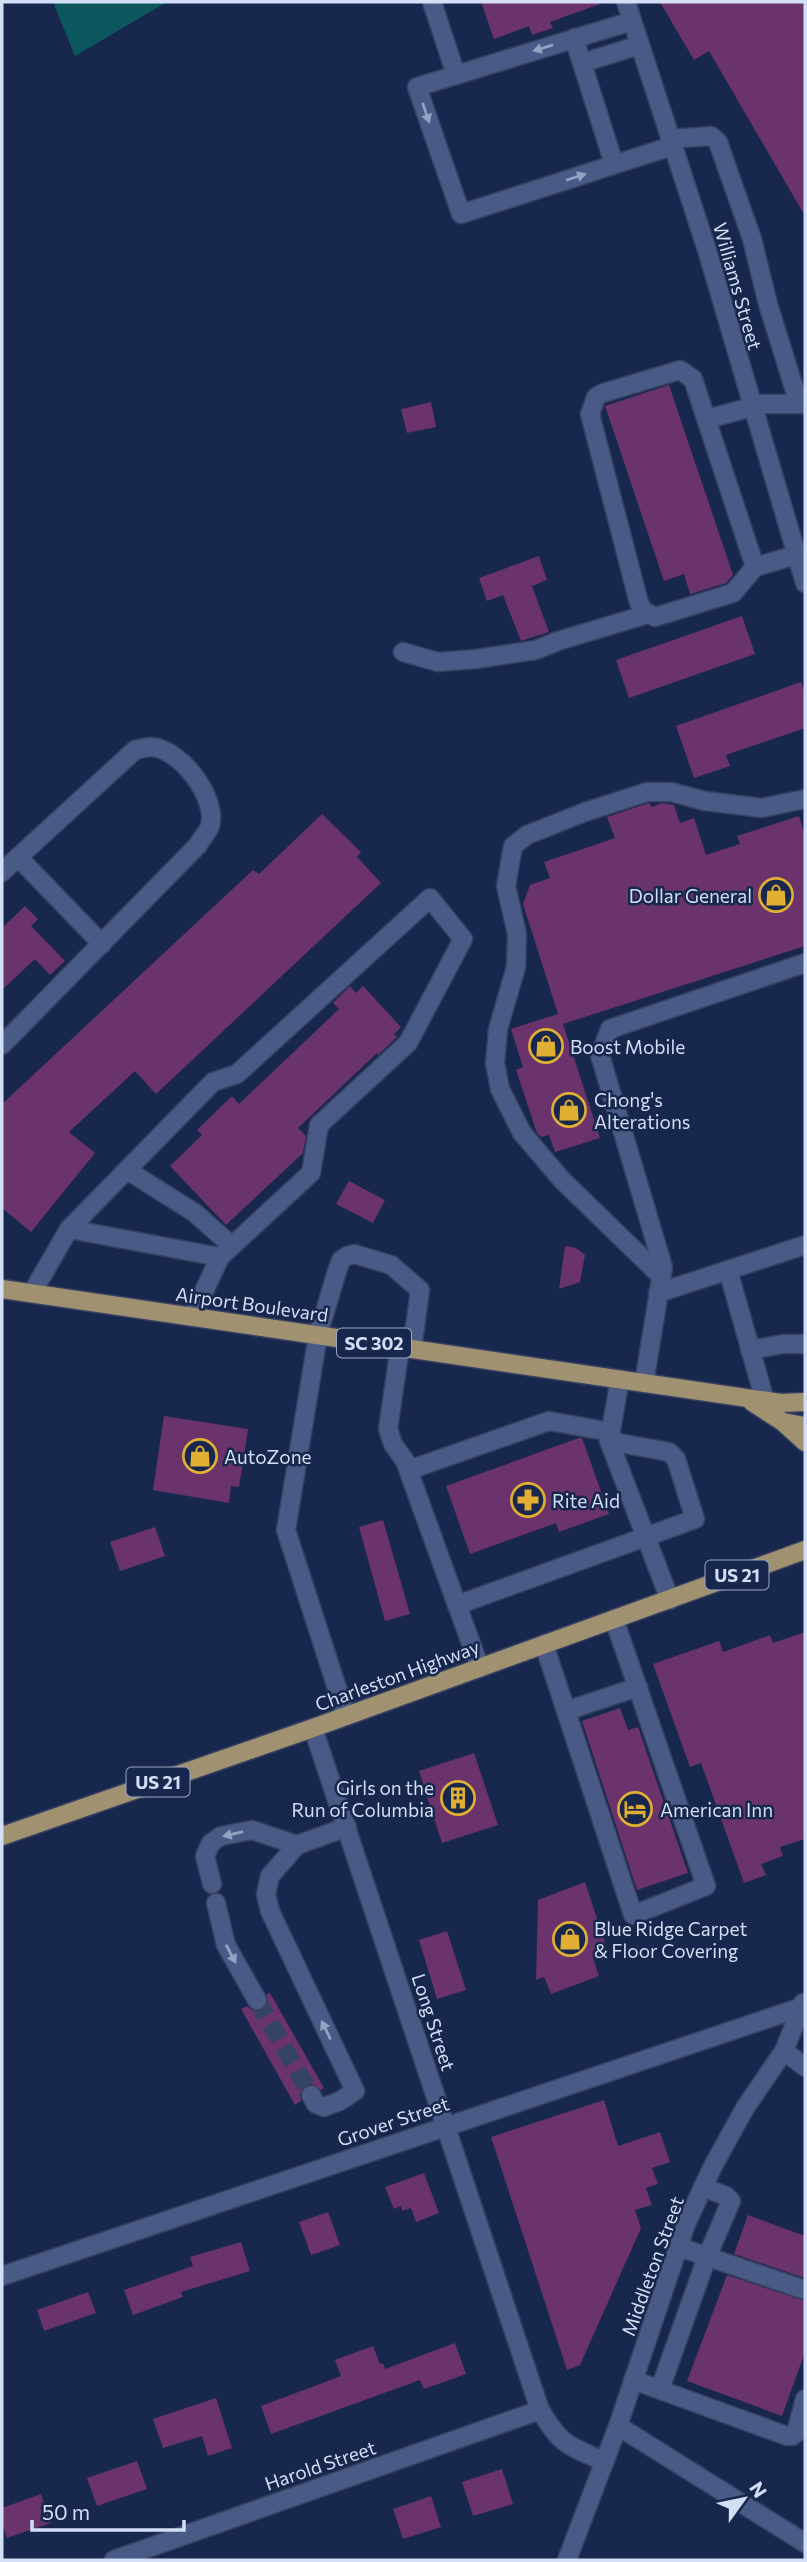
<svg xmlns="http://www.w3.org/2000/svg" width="807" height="2562" font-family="Commissioner,sans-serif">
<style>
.water{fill:#0c565e}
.building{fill:#6a336c}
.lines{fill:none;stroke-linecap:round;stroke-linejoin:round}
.minor-tunnel{stroke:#344366;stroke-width:18;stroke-dasharray:18 9;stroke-linecap:butt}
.minor-casing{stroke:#364061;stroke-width:21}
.major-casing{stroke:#364061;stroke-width:21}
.minor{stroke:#485a85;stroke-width:18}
.major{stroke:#a09171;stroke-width:18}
.oneway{fill:#94a3c4}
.labels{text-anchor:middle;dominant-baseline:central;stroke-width:5;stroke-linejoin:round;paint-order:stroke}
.shield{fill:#18274d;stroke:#9ba8c4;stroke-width:2}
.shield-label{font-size:18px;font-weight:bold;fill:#d3dff7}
.street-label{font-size:19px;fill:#d3dff7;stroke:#18274d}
.poi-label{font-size:19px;fill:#d3dff7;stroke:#18274d;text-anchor:start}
</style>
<rect width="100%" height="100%" fill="#18274d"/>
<path class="water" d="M53,2h114l-92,54z"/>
<g class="building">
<path d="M481,2h118l1,2 -50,18 3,6 -21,7 -3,-9 -35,13z"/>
<path d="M660,2h145v214l-96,-165 -15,9z"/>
<path d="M669,385l64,190 -7,8 -36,11 -6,-20 -20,7 -59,-175z"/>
<path d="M431,402l5,25 -29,6 -6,-24z"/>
<path d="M539,556l8,24 -15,6 17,46 -28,9 -18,-46 -16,6 -8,-23z"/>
<path d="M742,616l13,38 -126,44 -13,-38z"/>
<path d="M801,682l4,12v34l-79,27 4,11 -36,12 -18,-52z"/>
<path d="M649,803l3,4 10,-4 12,2 6,18 14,-5 12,37 34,-11 -3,-8 62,-20 6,20v110l-242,78 37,114 -45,14 -6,-17 -8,2 -4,-4 -21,-63 7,-3 -12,-38 47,-15 -35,-110 7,-19 20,-7 -6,-16 71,-24 -8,-21z"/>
<path d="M322,814l39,38 -4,5 24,26 -225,211 -21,-23 -66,61 26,21 -64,79 -29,-24v-104l251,-234 6,4z"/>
<path d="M25,906l13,13 -7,7 34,35 -15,14 -15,-16 -33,31v-62z"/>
<path d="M350,986l6,7 7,-7 38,41 -7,7 3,3 -19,18 -1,-2 -79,75 8,8 -3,17 -77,72 -56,-59 32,-31 -5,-5 35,-34 7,8 100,-95 -6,-6z"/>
<path d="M349,1181l36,19 -12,23 -37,-19z"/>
<path d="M565,1246l11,2 9,7 -5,27 -21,7z"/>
<path d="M164,1416l84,13 -9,58 -8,-1 -2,17 -76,-13z"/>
<path d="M579,1438h3l27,76 -50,18 -3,-9 -86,31 -24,-68z"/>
<path d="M383,1520l27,94 -25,7 -26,-94z"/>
<path d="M155,1527l10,29 -45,15 -10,-29z"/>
<path d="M805,1632v207l-25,8 3,9 -22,8 5,11 -22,8 -43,-120 -11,4 -37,-103 66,-23 4,11 47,-17 3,8z"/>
<path d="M620,1708l8,22 10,-3 50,146 -51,17 -55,-169z"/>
<path d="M474,1753l24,72 -56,18 -23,-72z"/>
<path d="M585,1882l23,70 -15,6 6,18 -48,18 -7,-17 -8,3 2,-80z"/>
<path d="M447,1931l19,59 -29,9 -18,-59z"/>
<path d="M270,1993l54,95 -3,2 -9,-6 -7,1 -5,9 1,7 -6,4 -54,-96 6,-3 5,4h10l5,-5v-11z"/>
<path d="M604,2100l14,46 42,-14 10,30 -18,6 6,16 -12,4 6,17 -17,5 6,18 -61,137 -13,5 -76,-233z"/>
<path d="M424,2173l15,40 -23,9 -5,-14 -9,3 -1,-5 -7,3 -9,-22z"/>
<path d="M328,2212l12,33 -29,10 -12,-33z"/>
<path d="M748,2215l57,21v42l-71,-24z"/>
<path d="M241,2242l9,29 -69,21 2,5 -50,18 -9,-25 69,-24 -3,-9z"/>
<path d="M727,2275l78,26v51l-23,64 -95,-35z"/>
<path d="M88,2292l8,21 -52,18 -7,-21z"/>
<path d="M455,2343l11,31 -42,15 -4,-9 -149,54 -10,-28 80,-30 -6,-16 38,-14 7,18 3,-1 2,6z"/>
<path d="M216,2398l16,50 -24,8 -6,-20 -39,12 -10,-29z"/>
<path d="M137,2461l10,28 -50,17 -10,-28z"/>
<path d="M502,2469l11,35 -40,12 -11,-34z"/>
<path d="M41,2494l10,29 -44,15 -5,-15v-15z"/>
<path d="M431,2496l10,31 -38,12 -10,-30z"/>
</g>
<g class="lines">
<path class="minor-tunnel" d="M257,2000l54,95"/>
<g class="minor-casing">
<g id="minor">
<path d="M432,2l24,73"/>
<path d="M626,2l81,248 98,333"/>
<path d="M632,21l-215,66 44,127 211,-68"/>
<path d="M574,38l40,126"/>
<path d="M582,63l58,-18"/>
<path d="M670,139l41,-3 7,6 34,97 16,65 31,100"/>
<path d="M751,404h54"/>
<path d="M707,419l45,-12"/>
<path d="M755,567l-62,-188 -13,-9 -77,23 -7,4 -6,17 49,189 4,7 12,7 78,-24 22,-26 41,-12"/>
<path d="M403,652l35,10 38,-3 60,-9 22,-9 90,-27"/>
<path d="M18,857l84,87"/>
<path d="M2,872l133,-122c5,-1 11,-3 16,-3 29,1 67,51 59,79 -2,6 -9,13 -12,19l-196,200"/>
<path d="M127,1170l68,43 37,33"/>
<path d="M69,1229l151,28"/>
<path d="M728,1270l37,131"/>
<path d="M661,1276l-99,-96 -40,-47 -22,-44 -5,-26 3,-34 18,-62 1,-33 -11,-48 7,-40 14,-11 58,-23 62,-20h24l34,9 57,7 43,-9"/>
<path d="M32,1293l37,-64 144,-147 24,-8 193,-176 33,41 -55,104 -89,82 -8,48 -91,84 -28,60"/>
<path d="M658,1293l147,-48"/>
<path d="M400,1347l-12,82 5,15 12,17 52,144 238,-86 -19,-60 -7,-7 -60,-11"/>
<path d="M750,1350l33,-6h22"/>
<path d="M620,1379l-11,62 61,159"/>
<path d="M644,1383l19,-116 -63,-212 10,-26 195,-66"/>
<path d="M409,1470l140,-49 62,11"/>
<path d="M457,1605l23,63"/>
<path d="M544,1644l89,271 73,-29 -92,-267"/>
<path d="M566,1711l72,-24"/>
<path d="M346,1716l-60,-186 32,-195 19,-64 4,-11 6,-4 7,-2 37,11 29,25 -8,59"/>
<path d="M313,1728l227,682c21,35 27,35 63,51"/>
<path d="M212,1884l-7,-28 6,-13 10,-7 31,-6 45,15"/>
<path d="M216,1903l10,42 31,55"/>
<path d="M784,2051l21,16"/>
<path d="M311,2095l5,9 8,3 16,-6 15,-10 -85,-180 -4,-17 4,-18 27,-31 50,-18"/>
<path d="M679,2247l126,43"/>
<path d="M2,2276l797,-268"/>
<path d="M633,2380l154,56h5l4,-3 9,-34"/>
<path d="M660,2389l47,-132 24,-56 -5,-5 -23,-9"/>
<path d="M618,2426l187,117"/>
<path d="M114,2560l426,-150"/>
<path d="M567,2560l51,-134 68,-202 27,-58 32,-58 39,-57 19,-48"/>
</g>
</g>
<g class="major-casing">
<g id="major">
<path d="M2,1289l779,114 24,-1"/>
<path d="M752,1402l31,20 22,4"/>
<path d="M783,1422l22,20"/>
<path d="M2,1836l311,-108 492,-178"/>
</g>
</g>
<use href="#minor" class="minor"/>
<use href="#major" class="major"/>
</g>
<defs><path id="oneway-solid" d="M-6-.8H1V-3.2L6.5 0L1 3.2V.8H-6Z" transform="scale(1.75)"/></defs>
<g class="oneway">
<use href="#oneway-solid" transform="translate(543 48) rotate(163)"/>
<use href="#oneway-solid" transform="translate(426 113) rotate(71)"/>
<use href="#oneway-solid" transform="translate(576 177) rotate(-18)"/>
<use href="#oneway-solid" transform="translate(233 1834) rotate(167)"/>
<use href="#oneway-solid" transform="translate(231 1954) rotate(62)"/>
<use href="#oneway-solid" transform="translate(326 2030) rotate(-116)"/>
</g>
<defs>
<g id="shop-ring" transform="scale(1.75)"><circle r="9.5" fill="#18274d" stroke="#e1af34" stroke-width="1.5"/><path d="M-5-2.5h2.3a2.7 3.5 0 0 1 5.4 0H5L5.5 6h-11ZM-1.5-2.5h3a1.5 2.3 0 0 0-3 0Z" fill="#e1af34"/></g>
<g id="pharmacy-ring" transform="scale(1.75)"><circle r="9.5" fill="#18274d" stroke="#e1af34" stroke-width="1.5"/><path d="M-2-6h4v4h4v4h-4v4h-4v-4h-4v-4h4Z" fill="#e1af34"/></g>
<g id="building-ring" transform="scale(1.75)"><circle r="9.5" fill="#18274d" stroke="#e1af34" stroke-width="1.5"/><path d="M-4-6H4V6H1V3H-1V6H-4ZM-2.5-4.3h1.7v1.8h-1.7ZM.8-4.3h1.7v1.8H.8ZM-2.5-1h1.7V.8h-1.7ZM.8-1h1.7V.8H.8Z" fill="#e1af34"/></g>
<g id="hotel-ring" transform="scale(1.75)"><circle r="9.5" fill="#18274d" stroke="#e1af34" stroke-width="1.5"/><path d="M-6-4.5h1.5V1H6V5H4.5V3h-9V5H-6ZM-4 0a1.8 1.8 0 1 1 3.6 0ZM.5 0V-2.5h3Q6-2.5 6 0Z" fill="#e1af34"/></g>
</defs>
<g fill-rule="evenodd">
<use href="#shop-ring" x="776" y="895"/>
<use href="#shop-ring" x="546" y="1046"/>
<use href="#shop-ring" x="569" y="1110"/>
<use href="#shop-ring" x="200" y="1456"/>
<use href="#pharmacy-ring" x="528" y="1500"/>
<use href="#building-ring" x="458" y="1798"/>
<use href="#hotel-ring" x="635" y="1809"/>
<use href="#shop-ring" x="570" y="1939"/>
</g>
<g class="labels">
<g class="shield">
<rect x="337" y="1328.5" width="74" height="29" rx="5"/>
<rect x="705.5" y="1560.5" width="63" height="29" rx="5"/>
<rect x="126.5" y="1767.5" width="63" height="29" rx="5"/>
</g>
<g class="shield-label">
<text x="374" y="1343">SC 302</text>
<text x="737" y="1575">US 21</text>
<text x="158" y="1782">US 21</text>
</g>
<g class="street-label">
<text transform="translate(738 286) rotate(74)">Williams Street</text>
<text transform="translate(252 1304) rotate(8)">Airport Boulevard</text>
<text transform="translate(397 1675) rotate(-20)">Charleston Highway</text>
<text transform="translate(434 2022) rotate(72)">Long Street</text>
<text transform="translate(393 2121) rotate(-19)">Grover Street</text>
<text transform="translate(652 2266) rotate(-70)">Middleton Street</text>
<text transform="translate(320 2465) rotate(-19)">Harold Street</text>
</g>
<g class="poi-label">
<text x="752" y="895" text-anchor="end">Dollar General</text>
<text x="570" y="1046">Boost Mobile</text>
<text x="594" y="1099">Chong's<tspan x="594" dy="22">Alterations</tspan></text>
<text x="224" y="1456">AutoZone</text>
<text x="552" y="1500">Rite Aid</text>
<text x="434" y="1787" text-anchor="end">Girls on the<tspan x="434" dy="22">Run of Columbia</tspan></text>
<text x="660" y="1809">American Inn</text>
<text x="594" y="1928">Blue Ridge Carpet<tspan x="594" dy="22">&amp; Floor Covering</tspan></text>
</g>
</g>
<rect width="807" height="2562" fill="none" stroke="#d3dff7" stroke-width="7"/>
<g transform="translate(744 2499) rotate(57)" stroke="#18274d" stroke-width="5" paint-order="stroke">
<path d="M0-5L12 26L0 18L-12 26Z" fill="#d3dff7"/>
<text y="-10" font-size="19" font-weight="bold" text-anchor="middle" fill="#d3dff7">N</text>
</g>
<path d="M32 2520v10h152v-10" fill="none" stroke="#d3dff7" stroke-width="3.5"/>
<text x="42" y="2520" font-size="21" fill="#d3dff7" stroke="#18274d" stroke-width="5" paint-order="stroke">50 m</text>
</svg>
